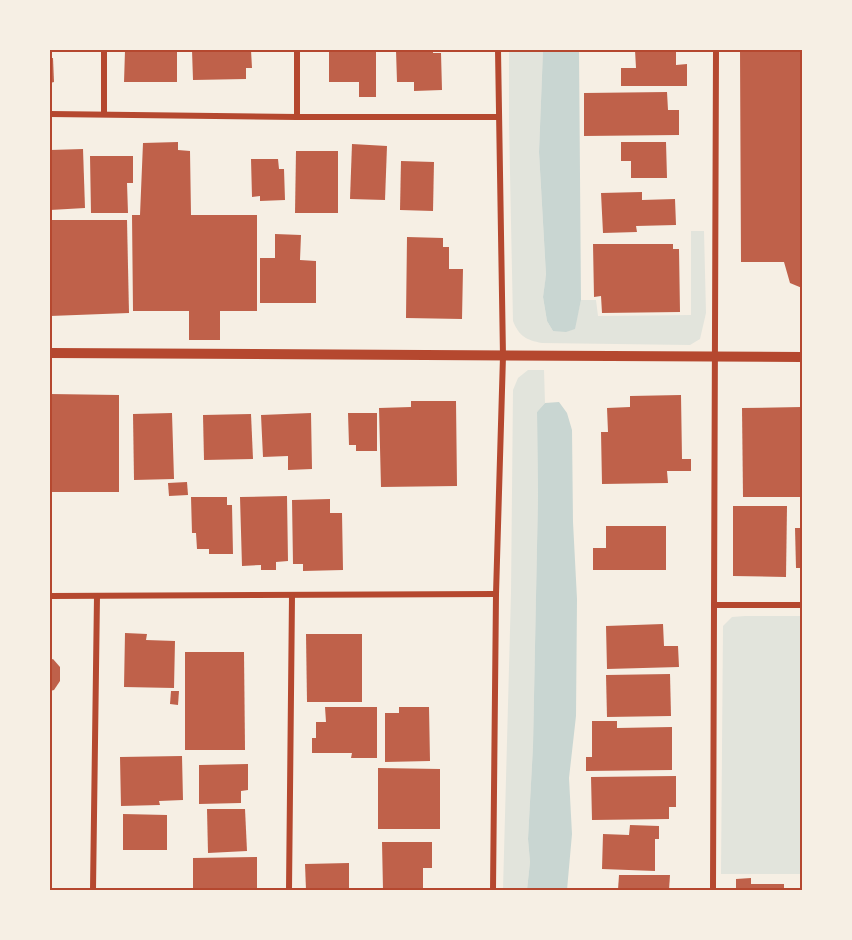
<svg xmlns="http://www.w3.org/2000/svg" width="852" height="940" font-family="'Libre Baskerville',serif">
<style>
.green{fill:#e2e4dc}
.water{fill:#c9d6d2}
.building{fill:#bf614a}
.lines{fill:none;stroke-linecap:round;stroke-linejoin:round}
.minor{stroke:#b5482f;stroke-width:6}
.tertiary{stroke:#b5482f;stroke-width:10}
.neatline{fill:none;stroke:#b5482f;stroke-width:2}
</style>
<rect width="100%" height="100%" fill="#f6efe4"/>
<g class="green">
<path d="M509,50h34l-4,102 7,124 -3,21 4,24 6,10 21,-2 7,-29h15l2,16 93,-1v-84h13l2,82 -6,26 -10,6 -148,-2c-16,-3 -23,-7 -29,-22l-4,-198z"/>
<path d="M528,370h16l1,33 -8,9 1,84 -5,250 -5,93 2,23 -3,28h-24l8,-297 2,-203 5,-12z"/>
<path d="M745,616h57v258h-81l2,-248 9,-9z"/>
</g>
<g class="water">
<path d="M543,50h36l2,250 -6,29 -9,3 -13,-1 -6,-10 -4,-24 3,-22 -7,-123z"/>
<path d="M559,402l8,11 5,17 1,92 4,77 -1,117 -7,62 3,56 -5,56h-40l3,-28 -2,-23 5,-93 5,-250 -1,-84 8,-9z"/>
</g>
<g class="building">
<path d="M125,50h52v32h-53z"/>
<path d="M192,50h59l1,18h-6v11l-53,1z"/>
<path d="M329,50h47v47h-17v-15h-30z"/>
<path d="M396,50h37v3h8l1,37 -28,1v-9h-17z"/>
<path d="M635,50h41v15l11,-1v22h-66v-18h15z"/>
<path d="M740,50h62v238l-12,-5 -6,-21h-43z"/>
<path d="M50,58h3l1,24 -4,1z"/>
<path d="M667,92l1,18h11v25l-95,1v-43z"/>
<path d="M178,142v8l12,1 1,64h66v96h-37v29h-31v-29h-56l-1,-96h8l3,-72z"/>
<path d="M621,142h45l1,36h-36v-17h-10z"/>
<path d="M352,144l35,2 -2,54 -35,-1z"/>
<path d="M83,149l2,59 -35,2v-60z"/>
<path d="M296,151h42v62h-43z"/>
<path d="M90,156h43v27h-6l1,30h-37z"/>
<path d="M251,159h27l1,10h5l1,31 -25,1v-5l-8,1z"/>
<path d="M401,161l33,1 -1,49 -33,-1z"/>
<path d="M642,192v8l33,-1 1,26 -40,1 1,6 -34,1 -2,-40z"/>
<path d="M50,220h77l2,93 -79,3z"/>
<path d="M275,234l26,1 -1,25 16,1v42h-56v-45h15z"/>
<path d="M407,237l36,1v9h6v22h14l-1,50 -56,-1z"/>
<path d="M593,244h80v5h6l1,63 -78,1 -1,-17 -7,1z"/>
<path d="M50,394l69,1v97h-69z"/>
<path d="M681,395l1,64h9v12h-24l1,12 -66,1 -1,-52h7l-1,-24 23,-1v-11z"/>
<path d="M411,401h45l1,85 -76,1 -2,-79 32,-1z"/>
<path d="M802,407v90h-59l-1,-89z"/>
<path d="M172,413l2,66 -40,1 -1,-66z"/>
<path d="M311,413l1,56 -24,1v-14l-25,1 -2,-42z"/>
<path d="M348,413h29v38h-21v-6h-7z"/>
<path d="M251,414l2,45 -49,1 -1,-45z"/>
<path d="M187,482l1,13 -19,1 -1,-13z"/>
<path d="M287,496l1,65 -12,1v8h-15v-5l-19,1 -2,-69z"/>
<path d="M191,497h36v8h5l1,49h-24v-5h-12l-1,-16h-4z"/>
<path d="M330,499v14h12l1,57 -40,1v-7h-10l-1,-64z"/>
<path d="M733,506h54l-1,71 -53,-1z"/>
<path d="M606,526h60v44h-73v-22h13z"/>
<path d="M795,528h7v40h-6z"/>
<path d="M663,624l1,22h14l1,21 -72,2 -1,-43z"/>
<path d="M125,633l22,1 -1,6 29,1 -1,47 -50,-1z"/>
<path d="M306,634h56v68h-55z"/>
<path d="M185,652h59l1,98h-60z"/>
<path d="M53,659l7,8v14l-6,9 -4,1v-31z"/>
<path d="M670,674l1,42 -64,1 -1,-42z"/>
<path d="M171,691h8l-1,14 -8,-1z"/>
<path d="M325,707h52v51h-26l1,-5h-40v-15h4v-16h10z"/>
<path d="M399,707h30l1,54 -45,1v-49h14z"/>
<path d="M592,721h25v7l55,-1v43l-86,1v-14h6z"/>
<path d="M182,756l1,44 -24,1 1,4 -39,1 -1,-49z"/>
<path d="M248,764v26l-7,1v12l-42,1v-39z"/>
<path d="M378,768l62,1v60h-62z"/>
<path d="M676,776v31h-7v12l-77,1 -1,-43z"/>
<path d="M207,809h38l2,42 -39,2z"/>
<path d="M123,814l44,1v35h-44z"/>
<path d="M630,825l29,1v13h-4v32l-53,-2 1,-35 26,1z"/>
<path d="M382,842h50v26h-9v22h-40z"/>
<path d="M257,857v33h-64v-32z"/>
<path d="M349,863v27h-43l-1,-26z"/>
<path d="M619,875h51l-1,15h-51z"/>
<path d="M751,878v6h33v6h-48v-11z"/>
</g>
<g class="lines">
<g class="minor">
<path d="M104,50v64"/>
<path d="M297,50v67"/>
<path d="M50,114l247,3h201"/>
<path d="M50,596l446,-2"/>
<path d="M714,605h88"/>
<path d="M93,890l4,-294"/>
<path d="M289,890l3,-294"/>
<path d="M493,890l3,-296 7,-238 -5,-306"/>
<path d="M713,890l3,-840"/>
</g>
<path class="tertiary" d="M50,353l752,4"/>
</g>
<rect width="852" height="940" fill="none" stroke="#f6efe4" stroke-width="102"/>
<rect x="51" y="51" width="750" height="838" class="neatline"/>
</svg>
